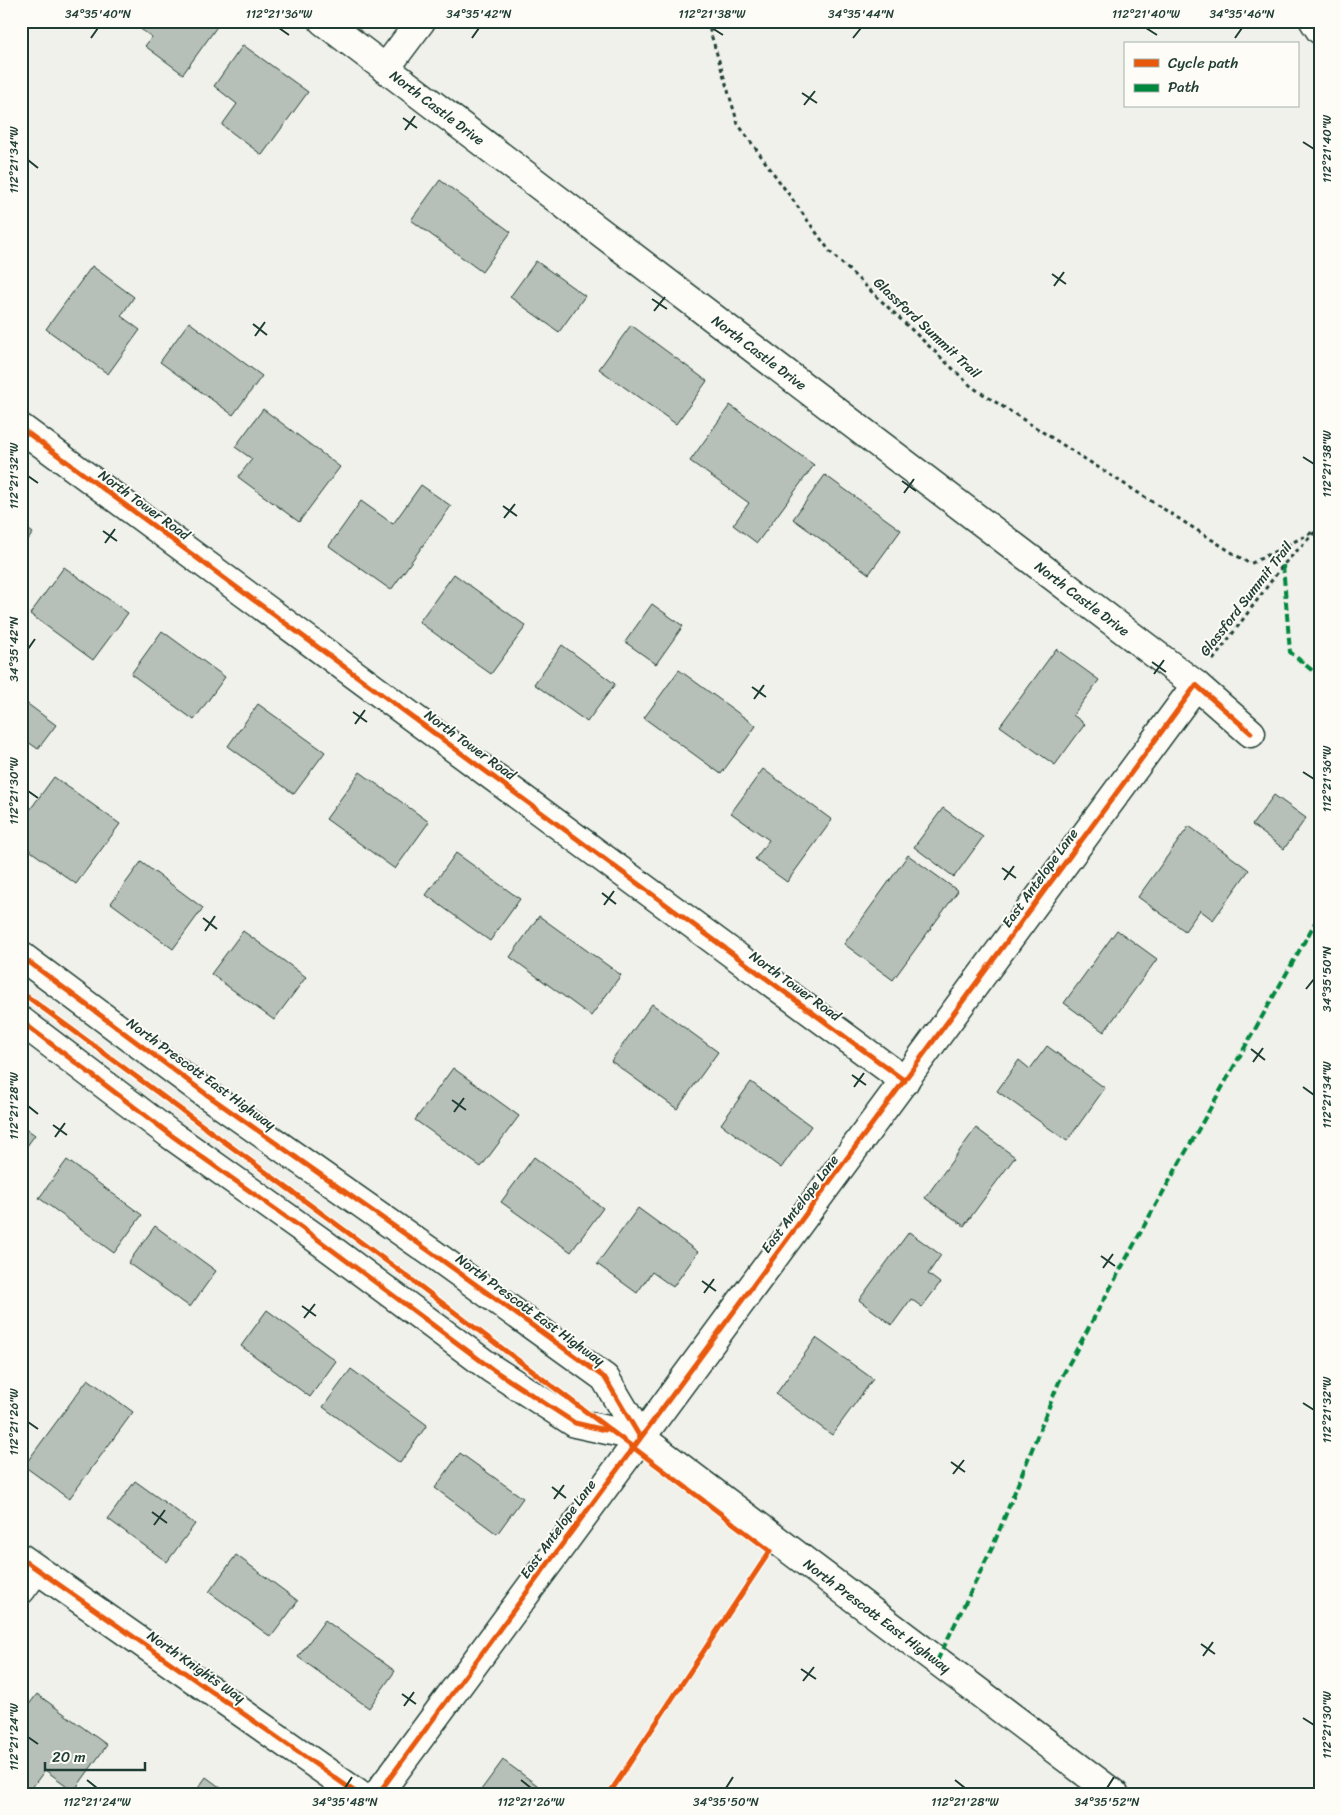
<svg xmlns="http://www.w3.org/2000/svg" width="1341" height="1815" font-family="Sriracha,sans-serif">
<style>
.building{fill:#b6bfb8;stroke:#1f3d34}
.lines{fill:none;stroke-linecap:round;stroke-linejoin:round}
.minor-casing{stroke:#1f3d34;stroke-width:31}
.major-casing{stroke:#1f3d34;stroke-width:31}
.path{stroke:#1f3d34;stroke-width:3;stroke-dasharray:4 4;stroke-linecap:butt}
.minor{stroke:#fdfcf7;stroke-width:28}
.major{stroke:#fdfcf7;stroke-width:28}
.quiet{stroke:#00873e;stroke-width:4;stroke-dasharray:8 4;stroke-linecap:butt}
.cycleway-casing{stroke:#fdfcf7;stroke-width:8}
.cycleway{stroke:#e8590c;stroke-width:5}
.ticks{fill:none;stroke:#1f3d34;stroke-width:2}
.labels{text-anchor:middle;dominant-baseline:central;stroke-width:4;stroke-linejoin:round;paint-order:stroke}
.street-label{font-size:14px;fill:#1f3d34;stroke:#fdfcf7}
.neatline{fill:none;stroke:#1f3d34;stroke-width:2}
.ticks-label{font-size:12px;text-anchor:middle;fill:#1f3d34}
</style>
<rect width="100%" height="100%" fill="#f0f1eb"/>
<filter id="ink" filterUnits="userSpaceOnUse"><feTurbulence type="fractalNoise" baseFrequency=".02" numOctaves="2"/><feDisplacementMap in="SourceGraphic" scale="10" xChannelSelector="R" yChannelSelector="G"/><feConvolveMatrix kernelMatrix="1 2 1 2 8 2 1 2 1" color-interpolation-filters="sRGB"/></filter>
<g filter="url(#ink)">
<g class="building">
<path d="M129,21h92l-38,53 -38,-28 7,-9z"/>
<path d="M243,45l65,47 -46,63 -40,-30 15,-21 -23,-18z"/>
<path d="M440,180l71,52 -29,40 -71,-52z"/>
<path d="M21,253l8,6 -8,11z"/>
<path d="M536,261l49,35 -26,36 -49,-35z"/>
<path d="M92,266l42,31 -13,19 19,14 -32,44 -62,-45z"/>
<path d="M189,322l73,54 -29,39 -73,-53z"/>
<path d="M631,325l76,56 -31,43 -77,-55z"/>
<path d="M730,405l84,60 -57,78 -24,-18 16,-22 -59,-42z"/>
<path d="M263,409l77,58 -41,55 -61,-45 14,-18 -17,-12z"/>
<path d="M825,475l76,55 -32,44 -76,-55z"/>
<path d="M421,485l30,21 -60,84 -62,-44 32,-45 32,23z"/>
<path d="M21,524l12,9 -12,16z"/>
<path d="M64,567l64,46 -35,47 -63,-46z"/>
<path d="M454,574l72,52 -35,48 -72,-52z"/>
<path d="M652,604l31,22 -27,38 -31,-22z"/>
<path d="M162,631l63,46 -31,43 -63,-46z"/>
<path d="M562,645l53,39 -28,38 -53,-38z"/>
<path d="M1056,649l43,31 -26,35 12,9 -30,41 -55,-39z"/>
<path d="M679,670l77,56 -35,48 -77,-56z"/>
<path d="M25,702l31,23 -18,24 -17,-12v-30z"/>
<path d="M258,704l67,48 -31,42 -66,-48z"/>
<path d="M763,769l69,51 -45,62 -32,-23 14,-19 -38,-27z"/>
<path d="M360,772l69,50 -34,47 -69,-50z"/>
<path d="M54,777l66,47 -44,60 -55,-40v-22z"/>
<path d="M1274,795l32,23 -22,31 -32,-24z"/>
<path d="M943,808l40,29 -29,40 -40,-30z"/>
<path d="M1189,826l60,44 -36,50 -13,-10 -15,21 -47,-34z"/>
<path d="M456,853l64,46 -30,42 -64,-46z"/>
<path d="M908,855l50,36 -65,89 -49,-36z"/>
<path d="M141,862l62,46 -30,41 -62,-46z"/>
<path d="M539,916l82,59 -30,41 -81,-59z"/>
<path d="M1117,930l40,29 -53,73 -40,-29z"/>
<path d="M243,931l63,46 -32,43 -63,-46z"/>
<path d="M652,1004l66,48 -41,57 -66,-48z"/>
<path d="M1047,1046l58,42 -38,53 -70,-50 22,-31 11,9z"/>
<path d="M453,1068l66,48 -38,51 -66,-47z"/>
<path d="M751,1082l60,44 -30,42 -60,-44z"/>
<path d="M21,1125l14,10 -14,19z"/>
<path d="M976,1128l39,29 -51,69 -39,-28z"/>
<path d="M534,1157l69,51 -32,44 -70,-50z"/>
<path d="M67,1160l75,55 -28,38 -75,-55z"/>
<path d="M638,1208l60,44 -25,35 -21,-15 -15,21 -40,-29z"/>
<path d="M155,1226l61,45 -26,36 -62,-44z"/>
<path d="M909,1232l32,23 -13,19 12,9 -18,24 -11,-8 -19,26 -33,-25z"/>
<path d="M267,1310l69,51 -26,36 -69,-51z"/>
<path d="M816,1338l57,41 -41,56 -56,-41z"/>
<path d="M351,1369l76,56 -27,38 -77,-56z"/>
<path d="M88,1379l45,33 -64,87 -45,-33z"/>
<path d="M460,1453l63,45 -26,36 -62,-46z"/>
<path d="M135,1481l60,43 -28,38 -59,-43z"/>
<path d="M236,1555l62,46 -27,36 -62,-45z"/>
<path d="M325,1620l70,51 -26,37 -71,-51z"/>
<path d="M37,1694l70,51 -33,46 -29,-21 -17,23 -7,-5v-73z"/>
<path d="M503,1760l38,28 -4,6h-59z"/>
<path d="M206,1777l23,17h-35z"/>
</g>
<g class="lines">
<g class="minor-casing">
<g id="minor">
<path d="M323,21l873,664"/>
<path d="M385,69l36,-48"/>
<path d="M21,428l884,653"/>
<path d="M21,956l185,138 226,159 173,125 35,59 474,357"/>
<path d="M21,1021l150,114 149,106 172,128 83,54 65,14"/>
<path d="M21,1558l337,236"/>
<path d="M21,1590l15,-20"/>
<path d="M378,1794l818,-1109 55,48"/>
</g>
</g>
<g class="major-casing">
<path id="major" d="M1314,21l6,9"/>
</g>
<g class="path">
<path d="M707,21l31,103 93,129 141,134 278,177 67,-34 3,-4"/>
<path d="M1213,660l70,-95 32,-33"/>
</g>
<use href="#minor" class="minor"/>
<use href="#major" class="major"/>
<g class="quiet">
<path d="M1283,565l7,87 30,25"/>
<path d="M937,1661l56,-115 66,-164 90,-165 171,-303"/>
</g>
<g class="cycleway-casing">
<g id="cycleway">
<path d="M21,428l884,653"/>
<path d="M21,956l185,138 226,159 173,125 35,59"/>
<path d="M21,992l383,282 366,277 -161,243"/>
<path d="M21,1021l150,114 149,106 172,128 83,54 30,7"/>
<path d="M21,1558l337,236"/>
<path d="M378,1794l818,-1109 55,48"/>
</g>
</g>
<use href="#cycleway" class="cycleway"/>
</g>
</g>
<path class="ticks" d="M279,28l10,7M712,28l11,7M1146,28l11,7M91,38l7,-10M472,38l7,-10M853,38l8,-10M1235,38l7,-10M802,93l15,10M804,105l11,-14M403,118l14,10M405,130l10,-14M1303,142l11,7M28,160l10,8M1052,274l14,10M1054,286l10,-14M652,299l15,10M654,311l11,-14M253,324l14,11M255,336l10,-14M1303,457l11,7M28,476l10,7M902,481l14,10M904,493l10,-14M503,506l14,10M504,518l11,-14M103,531l14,10M105,543l10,-14M28,649l7,-10M1152,662l14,10M1154,674l10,-14M752,687l14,10M754,699l10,-14M353,712l14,10M355,724l10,-14M1303,772l11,7M28,791l10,7M1002,868l14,10M1004,880l10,-14M602,893l14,11M604,905l10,-14M203,918l14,11M205,931l10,-15M1306,989l8,-10M1251,1049l14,11M1253,1062l10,-14M852,1075l14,10M854,1087l10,-14M1303,1087l11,8M452,1100l14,10M28,1106l10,8M454,1112l10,-14M53,1125l14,10M55,1137l10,-14M1101,1256l14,10M1103,1268l10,-14M702,1281l14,10M704,1293l10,-14M302,1306l14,10M304,1318l11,-14M1303,1403l11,7M28,1422l10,7M951,1462l14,10M953,1474l11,-14M552,1487l14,11M554,1499l10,-14M152,1512l15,11M154,1525l11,-15M1201,1644l14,10M1203,1656l10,-14M801,1669l15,10M803,1681l11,-14M402,1694l14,10M404,1706l10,-14M1303,1718l11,7M28,1737l10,7M87,1780l10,8M521,1780l10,8M955,1780l10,8M345,1788l7,-11M726,1788l7,-11M1107,1788l7,-11"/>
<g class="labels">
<g class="street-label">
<text transform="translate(437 108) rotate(37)">North Castle Drive</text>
<text transform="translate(927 328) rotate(43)">Glassford Summit Trail</text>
<text transform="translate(759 353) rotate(37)">North Castle Drive</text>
<text transform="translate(144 505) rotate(36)">North Tower Road</text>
<text transform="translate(1082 599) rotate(37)">North Castle Drive</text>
<text transform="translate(1246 599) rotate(-52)">Glassford Summit Trail</text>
<text transform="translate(470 745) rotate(36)">North Tower Road</text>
<text transform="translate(1040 878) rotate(-54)">East Antelope Lane</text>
<text transform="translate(795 986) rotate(36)">North Tower Road</text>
<text transform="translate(201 1074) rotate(36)">North Prescott East Highway</text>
<text transform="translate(800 1204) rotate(-53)">East Antelope Lane</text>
<text transform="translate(530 1310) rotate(36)">North Prescott East Highway</text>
<text transform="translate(558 1529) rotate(-54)">East Antelope Lane</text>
<text transform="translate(877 1616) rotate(37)">North Prescott East Highway</text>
<text transform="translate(196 1667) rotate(35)">North Knights Way</text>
</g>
</g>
<rect width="1341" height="1815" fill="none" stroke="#fdfcf7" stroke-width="55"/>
<rect x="1124" y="42" width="175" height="65" fill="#fdfcf7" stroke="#a4b0a9"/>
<rect x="1134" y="59" width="25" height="8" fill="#e8590c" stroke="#a4b0a9"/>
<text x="1168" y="68" font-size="15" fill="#1f3d34">Cycle path</text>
<rect x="1134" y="84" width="25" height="8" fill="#00873e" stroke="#a4b0a9"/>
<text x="1168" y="92" font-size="15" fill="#1f3d34">Path</text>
<path d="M45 1762v8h100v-8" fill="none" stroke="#1f3d34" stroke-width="2.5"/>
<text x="52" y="1762" font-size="15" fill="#1f3d34" stroke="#fdfcf7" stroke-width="4" paint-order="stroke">20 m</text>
<rect x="28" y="28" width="1286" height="1760" class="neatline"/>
<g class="ticks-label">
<text x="98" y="18">34°35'40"N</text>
<text x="279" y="18">112°21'36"W</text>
<text x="479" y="18">34°35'42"N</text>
<text x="712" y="18">112°21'38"W</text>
<text x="861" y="18">34°35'44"N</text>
<text x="1146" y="18">112°21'40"W</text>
<text x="1242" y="18">34°35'46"N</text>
<text transform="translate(1327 149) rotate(-90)" y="4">112°21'40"W</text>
<text transform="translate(14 160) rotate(-90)" y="4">112°21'34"W</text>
<text transform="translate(1327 464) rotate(-90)" y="4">112°21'38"W</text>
<text transform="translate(14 476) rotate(-90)" y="4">112°21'32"W</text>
<text transform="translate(14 649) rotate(-90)" y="4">34°35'42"N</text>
<text transform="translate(1327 779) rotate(-90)" y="4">112°21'36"W</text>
<text transform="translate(14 791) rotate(-90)" y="4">112°21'30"W</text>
<text transform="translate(1327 979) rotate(-90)" y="4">34°35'50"N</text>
<text transform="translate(1327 1095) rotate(-90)" y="4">112°21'34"W</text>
<text transform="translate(14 1106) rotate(-90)" y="4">112°21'28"W</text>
<text transform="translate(1327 1410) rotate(-90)" y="4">112°21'32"W</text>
<text transform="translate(14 1422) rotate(-90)" y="4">112°21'26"W</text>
<text transform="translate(1327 1725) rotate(-90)" y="4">112°21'30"W</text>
<text transform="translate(14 1737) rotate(-90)" y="4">112°21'24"W</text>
<text x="97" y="1806">112°21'24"W</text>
<text x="345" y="1806">34°35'48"N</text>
<text x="531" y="1806">112°21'26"W</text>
<text x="726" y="1806">34°35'50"N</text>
<text x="965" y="1806">112°21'28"W</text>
<text x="1107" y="1806">34°35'52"N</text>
</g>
</svg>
